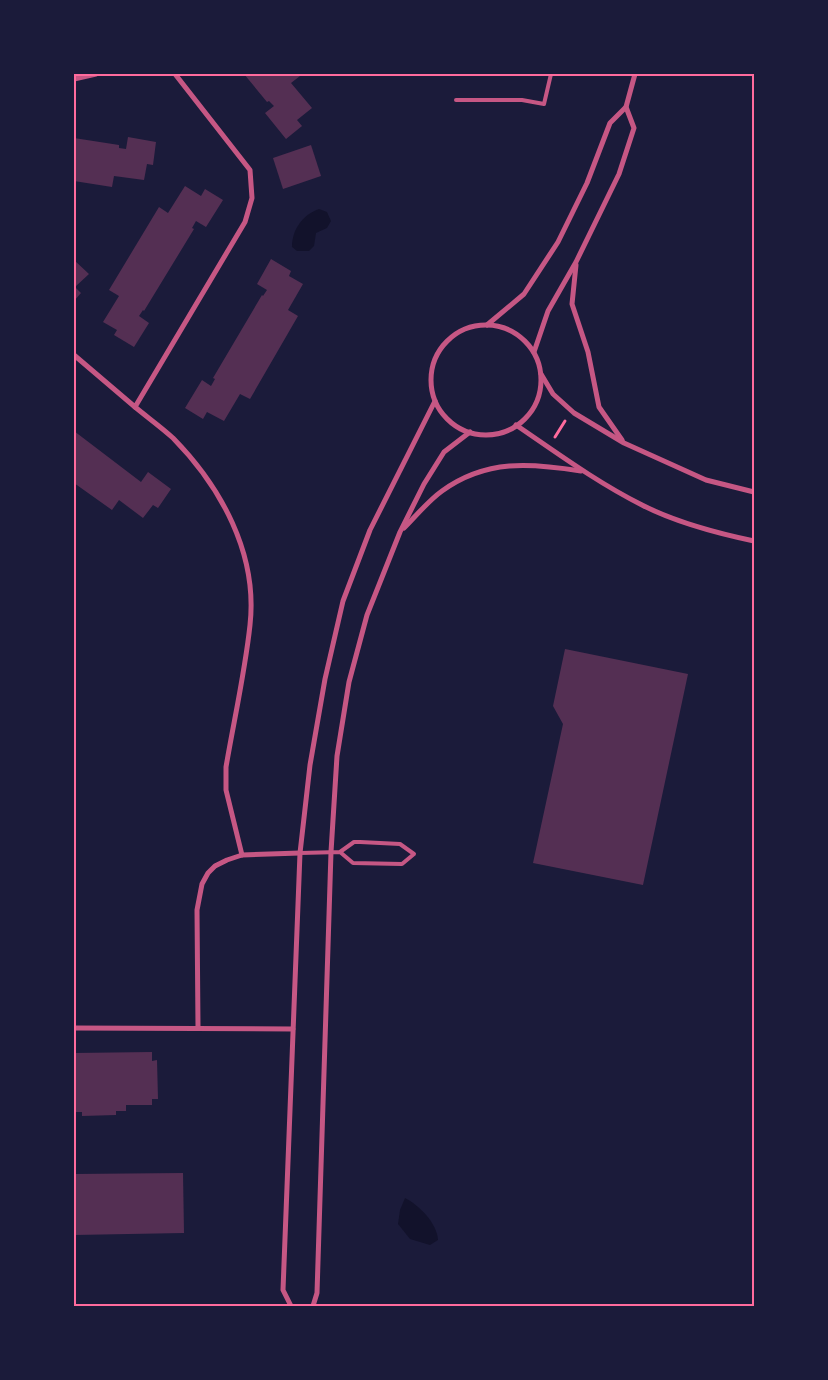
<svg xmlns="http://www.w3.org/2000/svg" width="828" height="1380" font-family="'Space Grotesk',sans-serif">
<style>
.water{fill:#12122b}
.building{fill:#542f53}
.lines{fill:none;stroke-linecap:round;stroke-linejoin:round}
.path{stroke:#ff6b9d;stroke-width:3}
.service{stroke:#c65784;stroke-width:4}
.minor{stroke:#c65784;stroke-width:5}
.neatline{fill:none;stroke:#ff6b9d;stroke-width:2}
</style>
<rect width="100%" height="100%" fill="#1b1b3a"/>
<g class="water">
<path d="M319,209l8,3 4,9 -4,7 -11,5 -2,13 -5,5h-12l-5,-4c0,-17 10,-32 27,-38z"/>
<path d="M405,1198c14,7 32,25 33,42l-8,5 -20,-6 -12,-15 2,-14z"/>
</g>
<g class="building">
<path d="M244,74h54l2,2 -9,7 21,25 -15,12 5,6 -16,13 -21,-26 9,-7 -5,-5 -2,1z"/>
<path d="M128,137l28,5 -3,23 -6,-1 -3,16 -30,-4 -2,11 -38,-6v-43l45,7v3l7,1z"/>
<path d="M311,145l10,31 -38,13 -10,-31z"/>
<path d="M185,186l16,10 4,-7 18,11 -17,27 -10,-6 -4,7 2,1 -50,82 -1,-1 -4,6 10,7 -15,24 -20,-12 3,-5 -14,-8 16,-26 -10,-6 50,-83 9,6z"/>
<path d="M271,259l20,12 -2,5 14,8 -15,26 10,6 -48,83 -10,-5 -16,27 -17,-9 -4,7 -18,-11 17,-28 9,6 4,-7 -2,-1 49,-83 1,1 4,-6 -10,-6z"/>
<path d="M74,260l15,14 -14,13 6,6 -7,8z"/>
<path d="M74,431l67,51 7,-10 23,17 -13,19 -5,-3 -10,13 -24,-18 -7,10 -38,-27z"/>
<path d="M565,649l123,25 -45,211 -110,-22 30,-139 -10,-18z"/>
<path d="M152,1052v9l5,-1 1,39h-6v6h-26v6h-10v4l-34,1v-4h-8v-59z"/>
<path d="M183,1173l1,60 -110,2v-61z"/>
</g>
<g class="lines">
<path class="path" d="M555,437l10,-16"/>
<g class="service">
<path d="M456,100h66l22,4 7,-30"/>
<path d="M300,853l40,-1 14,-10h6l40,2 14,10 -12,10 -49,-1 -13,-11"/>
</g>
<g class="minor">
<path d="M74,79l22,-5"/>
<path d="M576,265l-4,39 16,48 11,55 23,33"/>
<path d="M487,325l37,-31 34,-52 29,-59 23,-60 16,-16 9,-33"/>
<circle cx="486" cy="380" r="55"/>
<path d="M534,352l14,-41 28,-49 43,-88 15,-46 -8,-21"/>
<path d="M74,355l61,52 110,-185 7,-24 -2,-28 -75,-96"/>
<path d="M541,374l12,20 21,19 50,30 82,37 48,12"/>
<path d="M135,407c12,10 26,20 38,31 48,49 85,116 77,187 -5,47 -16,95 -24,142v23l16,65"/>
<path d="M516,425c41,28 82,58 126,80 35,18 74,28 112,36"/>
<path d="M404,528c12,-12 24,-27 38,-37 44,-32 89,-28 139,-20"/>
<path d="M198,1027l-1,-117 5,-26 6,-11 7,-7 12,-6 15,-5 58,-2"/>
<path d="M74,1028l219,1"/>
<path d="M291,1306l-8,-16 17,-437 10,-88 15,-86 18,-78 27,-71 65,-129"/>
<path d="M313,1306l4,-13 14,-441 6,-96 12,-74 18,-67 33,-83 24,-48 20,-32 26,-20"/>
</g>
</g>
<rect width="828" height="1380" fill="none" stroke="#1b1b3a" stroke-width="150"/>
<rect x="75" y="75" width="678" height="1230" class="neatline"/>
</svg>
